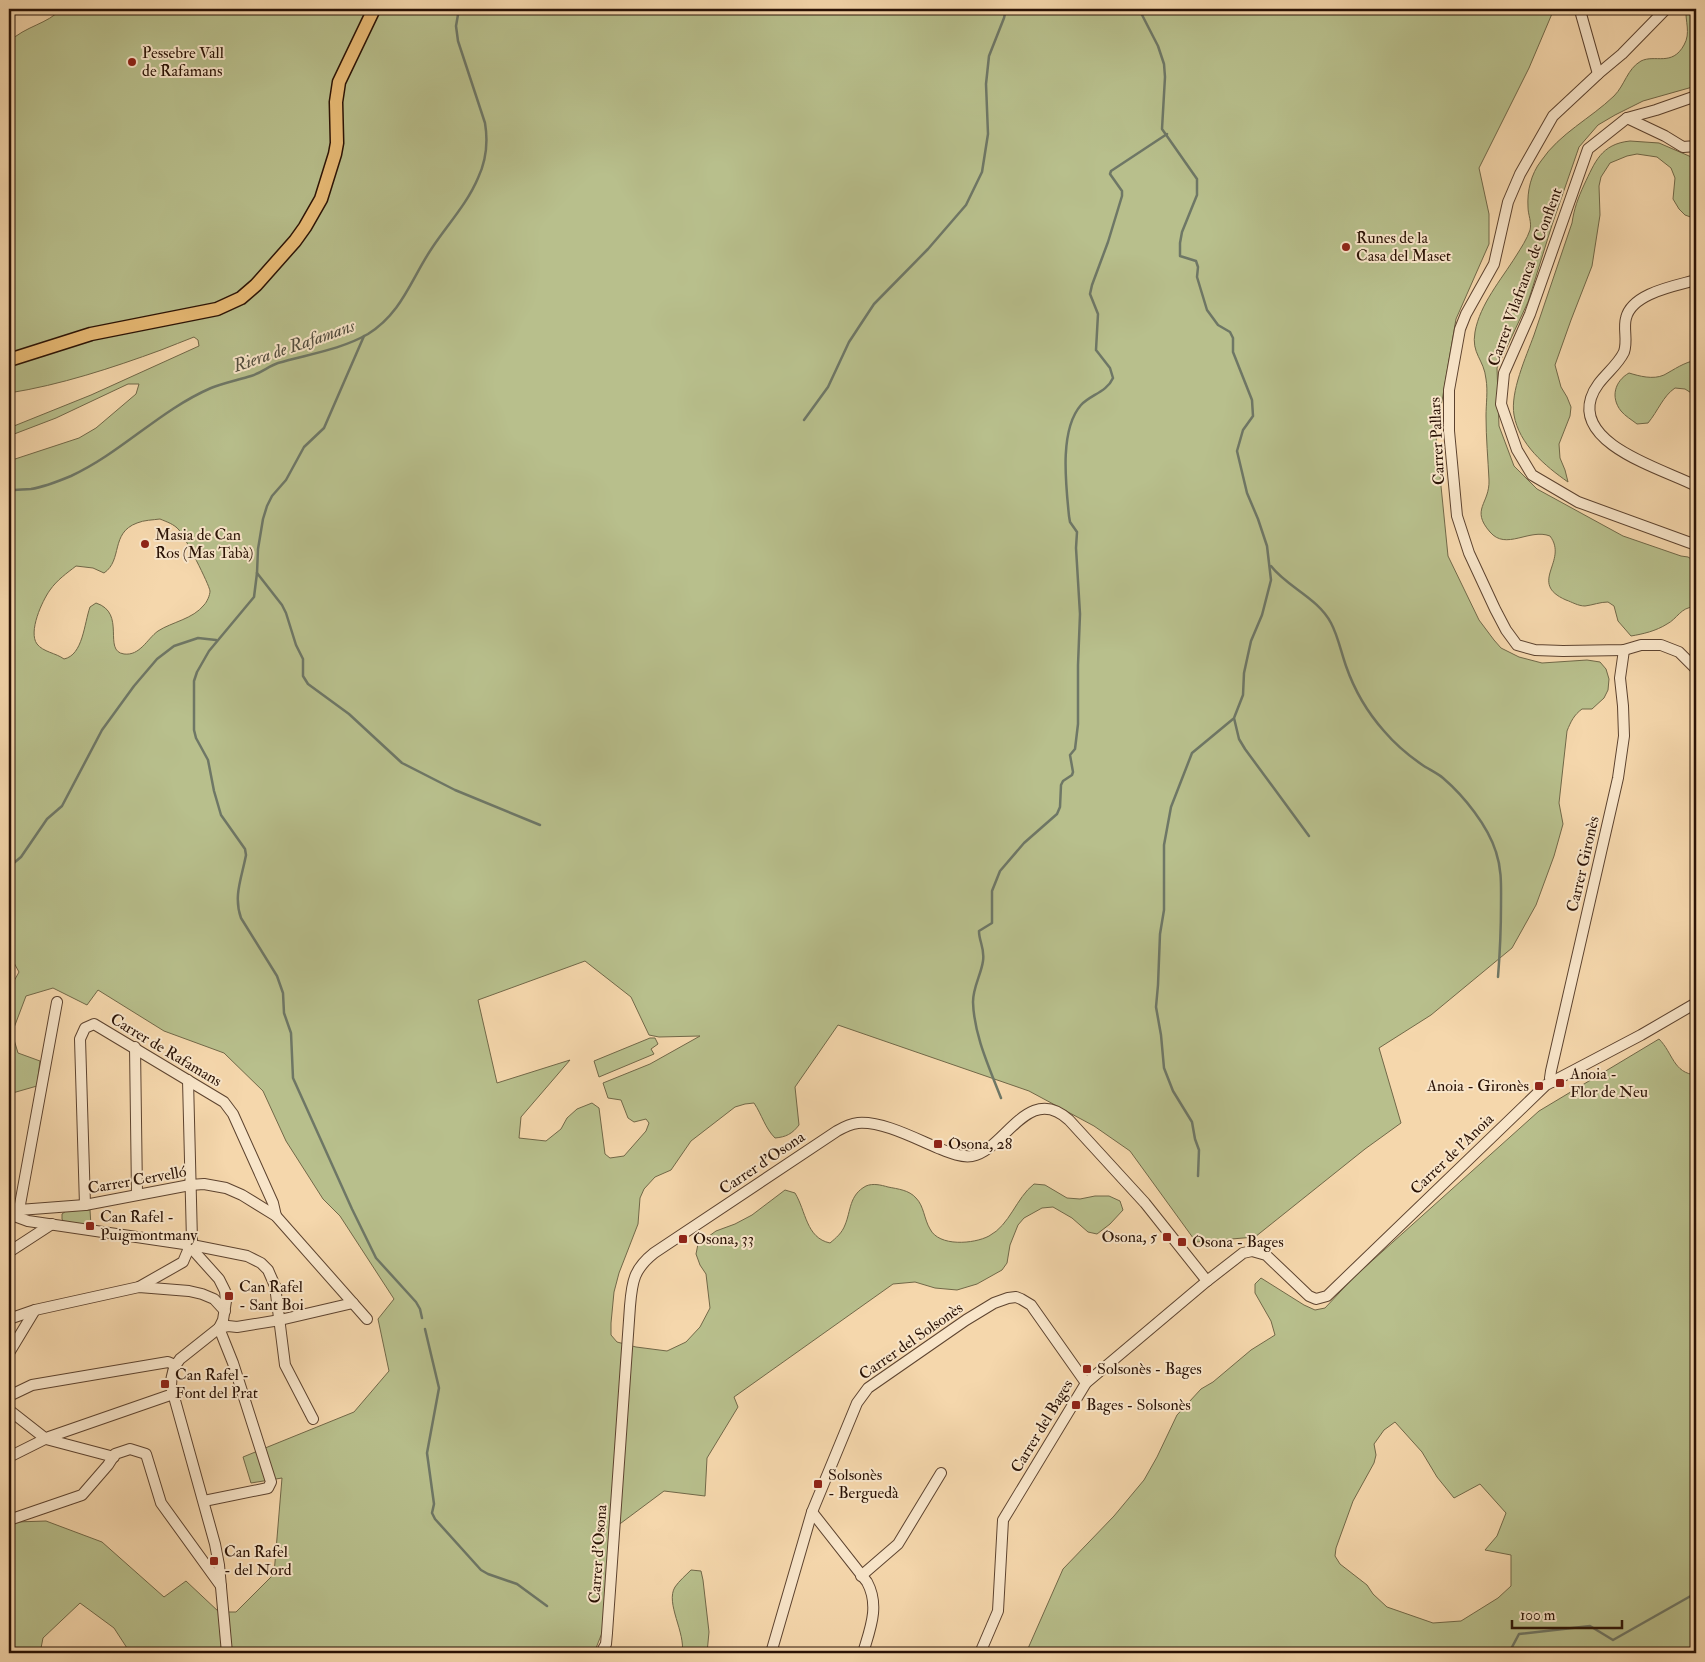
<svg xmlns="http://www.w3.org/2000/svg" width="1705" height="1662" font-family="'IM FELL Double Pica',serif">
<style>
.green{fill:#b8bf8c;stroke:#716848;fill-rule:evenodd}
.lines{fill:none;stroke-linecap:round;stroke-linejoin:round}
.stream{stroke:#6e7766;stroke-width:2.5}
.minor-casing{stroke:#5d432f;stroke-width:12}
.major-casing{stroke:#2a1205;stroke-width:15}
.minor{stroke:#f8e5c9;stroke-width:10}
.major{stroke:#eabc76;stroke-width:12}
.poi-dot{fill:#8f2418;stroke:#f8e5c9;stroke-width:2}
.labels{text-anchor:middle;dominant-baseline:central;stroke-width:4;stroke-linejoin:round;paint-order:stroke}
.poi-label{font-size:16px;fill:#2a1205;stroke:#f8e5c9;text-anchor:start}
.street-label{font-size:16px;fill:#2a1205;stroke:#f8e5c9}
.water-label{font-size:18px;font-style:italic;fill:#524d3e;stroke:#f8e5c9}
</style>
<rect width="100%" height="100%" fill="#f5d7ac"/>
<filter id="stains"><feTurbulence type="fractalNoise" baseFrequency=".004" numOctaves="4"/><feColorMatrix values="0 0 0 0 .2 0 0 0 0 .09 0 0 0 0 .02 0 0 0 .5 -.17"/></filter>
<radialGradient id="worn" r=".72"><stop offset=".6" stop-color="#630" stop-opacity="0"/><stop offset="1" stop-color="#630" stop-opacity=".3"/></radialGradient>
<g class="green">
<path d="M61,9h1493l-25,59 -50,100 10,46v30l-33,75 -20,117 12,120 31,64 15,20 7,8 18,9 23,6 45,-3 13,2 6,7 3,10 -1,11 -4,8 -12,11h-10c-8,6 -11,12 -15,22l-8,72 4,21 -9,32 -18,49 -24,43 -81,67 -52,33 22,75 -36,26 -110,88 -59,5 -66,-91 -36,-25 -65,-35 -191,-66 -43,62 4,38c-7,9 -13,12 -24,13 -10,-10 -13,-23 -21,-35l-9,1 -10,3 -44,34 -20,29 -16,7 -11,12 -4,9 -2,26 -19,49 -5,19 -3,31v12l6,7 19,5 31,4 19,-9 14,-15 10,-19 -4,-34 -6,-9 -4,-11 2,-10 18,-13 19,-7 17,-9 33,-25 10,3c11,18 11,45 35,50 6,-5 12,-10 15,-18 6,-14 4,-30 21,-39 7,-3 15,-1 22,1 10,2 21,3 28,11 8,8 8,21 14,31 9,18 44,15 59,7 21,-11 27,-38 45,-52l11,1 22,13 13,1 15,-3h14l11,5 3,9 -13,14 -13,10 -9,-2 -16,-14 -19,-11 -11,1 -18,10 -6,7 -8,20 -3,18 -5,7 -25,14 -20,6 -22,-2 -20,-6 -22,2 -159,113 4,10 -31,51 -2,38 -41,-5 -55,41 1,81 -16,40h-461l-6,-5 -13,-20 -34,-25 -37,35 -3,15h-31v-128l7,-3 30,-1 56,21 62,55 22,-16 33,31h17l38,-38 8,-96 -31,5 -8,-26 111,-45 35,-41 -11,-52 16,-20 -54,-83 -17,-17 -37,-58 -23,-50 -39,-38 -60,-22 -66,-41 -11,15 -34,-17 -27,8 -14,37 6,20 22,8 -3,25 -28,8v-104l10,-18 -10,-18v-493l70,-23 17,-10 40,-34 3,-10h-11l-72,34 -47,18v-8l82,-33 108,-49 -1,-6 -4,-3c-11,4 -22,9 -33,13 -49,18 -101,35 -152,43v-351c16,-16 39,-18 52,-33zM160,519c7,3 14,5 19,11 6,7 30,54 31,61 0,4 -3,11 -6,14 -11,14 -32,17 -46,26 -11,8 -18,25 -34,23 -22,-3 3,-41 -28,-51l-6,4c-6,17 -7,48 -26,52 -8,-6 -21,-7 -27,-15 -9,-12 5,-43 13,-54 7,-10 17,-17 26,-24l17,2 11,5c19,-13 6,-40 33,-50 7,-3 16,-3 23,-4zM585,961l46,36 18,38 10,2 41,-1 -50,28 -47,19 5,15 13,2 7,18 6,4 12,-3 3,4 -3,8 -22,25 -14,2 -5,-4 -6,-46 -7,-5 -15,6 -10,9 -6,11 -15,12 -27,-3 2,-21 49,-57 -73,23 -19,-83z"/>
<path d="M1686,9h10v77l-53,15 -28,14 -17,10 -19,22 -27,78 -24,77 -31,66 2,58 15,40 23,23 86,47 58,20 7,1 8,5v47l-2,-2c-13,0 -17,12 -27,17 -11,7 -24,10 -36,12l-13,-15 -4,-15 -6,-4c-8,0 -15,3 -23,4 -7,0 -13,-4 -19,-6 -39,-17 3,-39 -16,-64 -21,-8 -44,15 -60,-4 -20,-23 0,-28 -1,-52 -1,-21 -3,-42 -3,-64 0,-12 2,-25 0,-37 -2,-20 -15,-25 -11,-47 5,-28 26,-52 41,-76 5,-8 11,-17 14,-26 2,-8 -2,-15 -2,-23 -1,-16 3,-33 13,-46 19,-28 49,-42 73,-65 11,-11 13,-27 27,-35 14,-7 31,6 43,-16 7,-12 1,-24 2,-36z"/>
<path d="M1630,141l29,2 37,16v60l-11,-4 -6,-6 -6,-10 2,-21 -4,-10 -14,-11 -20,-3 -10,2 -17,7 -9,14 -2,9 1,29 -8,51 -21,54 -16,45 6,22 6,10 4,10 -1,9 -11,28 1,14 5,12 3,12c-23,-16 -49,-38 -54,-67 -4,-23 12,-58 20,-80 13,-37 25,-75 38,-112 2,-14 6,-25 12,-38 11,-23 17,-41 46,-44z"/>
<path d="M1696,360v36l-11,-7 -10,-1c-12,8 -17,23 -27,35l-11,1c-5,-4 -12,-8 -16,-13 -11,-14 -6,-30 8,-38 10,3 24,7 35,2 11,-6 19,-12 32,-15z"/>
<path d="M650,1038h5l3,6 -7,5 3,5 -55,23 -5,-16z"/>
<path d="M1659,1039c14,14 14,34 37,36v578h-670l37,-84 51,-53 30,-36 13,-23 20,-42 24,-26 12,-7 38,-32 24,-15 -4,-14 -16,-28v-9l6,-6 43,27 11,5 10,-2 29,-31 185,-166zM1395,1422l27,30 15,25 17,21 26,-14 26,29 -9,23 -12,14 26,5v31l-13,12 -37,23 -28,2 -46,-16 -14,-13 -6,-9 -27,-21 -5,-8 1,-8 17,-47 21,-38 2,-8 -2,-11 10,-14z"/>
<path d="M90,1210l1,16 -28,-5 -1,-2v-5l4,-3z"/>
<path d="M691,1570l10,1 2,9 6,52 -2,21h-25c4,-20 -17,-50 -7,-66 4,-6 11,-12 16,-17z"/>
</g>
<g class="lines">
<g class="stream">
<path d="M1139,9l19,37 6,18 1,13 -3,52 35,50v16l-15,37 -2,11v13l16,5 2,6 -1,10 10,33 11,15 12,7 3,6v14l19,48 1,16 -10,14 -6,21 10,42 11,26 9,27 4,34 -9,35 -11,26 -7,32 -1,22 -9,23 5,21 6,10 64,87"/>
<path d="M364,336l-40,92 -20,19 -18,33 -14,16 -5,10 -4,13 -5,30 -1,24 -3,24 -45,54 -12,21 -3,9v49l2,8 12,22 6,31 7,24 24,34 1,6c-4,22 -13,41 -5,63l36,58 6,17 1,20 7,20 2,45 59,131 24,49 40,44 4,7 2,9"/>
<path d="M804,420l24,-33 21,-45 25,-38 54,-55 38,-44 16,-33 6,-38 -2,-50 3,-28 15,-38 2,-9"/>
<path d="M9,491c7,-2 14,-1 22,-2 13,-2 28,-8 40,-13 50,-23 89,-66 140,-88 13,-5 27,-8 40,-12 10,-3 18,-10 27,-13 31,-9 62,-13 90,-29 34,-21 43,-55 64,-86 16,-24 35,-44 46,-70 8,-17 10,-37 7,-55l-27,-82 -2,-15 3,-17"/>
<path d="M1271,566c16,21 47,32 60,57 7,13 10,29 15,43 8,23 22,47 38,65 11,13 24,24 37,33 7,5 16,9 22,14 21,18 45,48 53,74 6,18 5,34 5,53 0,24 -1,47 -3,72"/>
<path d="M257,573l25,32 4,8 10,32 7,14v17l5,8 41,30 53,49 53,27 85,35"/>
<path d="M9,867l12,-10 26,-38 15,-13 40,-76 32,-44 23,-27 17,-13 24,-8 18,2"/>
<path d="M1001,1098c-12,-31 -27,-63 -28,-96 0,-15 8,-27 10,-41 2,-13 -4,-19 -4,-30l13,-8v-32l8,-20 24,-28 33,-29 3,-7 1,-22 2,-4 9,-6 1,-3 -3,-17 5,-6 3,-25v-59l2,-51 -4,-66 1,-16 -7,-10 -1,-6c-3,-31 -10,-86 12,-111 9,-10 26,-13 32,-27l-3,-10 -14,-18 2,-36 -8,-20 2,-9 16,-43 14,-46v-5l-12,-17 1,-3 56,-37"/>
<path d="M1198,1176l1,-26 -4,-11 -3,-17 -19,-31 -9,-23 -3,-33 -5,-28 2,-22 2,-51 4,-24v-65l7,-38 21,-54 41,-34"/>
<path d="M425,1329l14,59 -12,65 7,51 -2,9 3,6 46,51 7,4 29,10 30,22"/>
<path d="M1503,1653l8,-4 8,-15 71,-8 23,14 83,-47"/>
</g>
<g class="minor-casing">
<g id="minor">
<path d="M1582,9l-1,5 17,60"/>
<path d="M1666,9l-44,45 -24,20 -45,42 -33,58 -12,28 -14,62 -28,50 -6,15 -11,61v41l8,85 12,37 26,56 11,21 11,15 18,5 28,1 61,-1 17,-5h20l18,7 17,17"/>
<path d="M1696,96l-40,14 -29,8 -39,31 -58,165 -26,59 -3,31 16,46 15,25 46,27 118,43"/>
<path d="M1627,118l38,18 18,11 13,-1"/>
<path d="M1696,280c-21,6 -64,13 -70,38 -3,11 2,22 -2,34 -8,17 -27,27 -33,46 -15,48 75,72 105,88"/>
<path d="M135,1047l2,147"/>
<path d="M1552,1082l-2,-4 1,-7 67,-293 6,-42 -1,-30 -3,-28 4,-28"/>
<path d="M85,1205l-5,-166 5,-11 9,-4 130,78 9,12 40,89 3,13"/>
<path d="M9,1209l10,1 66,-5 105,-20 14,-1 22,4 16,7 34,21 91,103"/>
<path d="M19,1210l38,-208"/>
<path d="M9,1214l19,7 156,23 9,6 26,29 6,12 1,10 -3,19 -4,8 -39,31c-7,8 -9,16 -9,27l44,158 4,21 8,88"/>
<path d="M189,1247l8,-1 50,10 14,7 7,7 7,16 10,79 28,54"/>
<path d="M9,1252l43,-28"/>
<path d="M139,1287l44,-25 9,-21 -4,-161"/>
<path d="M9,1319l26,-9 104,-23 50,4 13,3 12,5 11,12"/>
<path d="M219,1328l9,-2 9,1 43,-7 73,-17"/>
<path d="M9,1353l26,-43"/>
<path d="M9,1396l23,-11 136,-23 7,3"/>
<path d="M9,1410l37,29 68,18"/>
<path d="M9,1457l40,-20 124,-43"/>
<path d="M204,1501l64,-13 3,-6 -38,-119 -14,-35"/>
<path d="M812,1512l55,70c13,24 3,47 -4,71"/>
<path d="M9,1520l73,-25 26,-30 7,-11 15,-5 16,5 15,49 60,83"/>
<path d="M861,1576l37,-32 43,-71"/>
<path d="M601,1653l5,-9 1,-11 23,-327c2,-25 4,-37 24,-53l183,-122c7,-4 13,-7 21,-8 25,-2 58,16 80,25 10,4 23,10 34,8 32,-5 56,-74 97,-36l76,83 62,78"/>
<path d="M771,1653l41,-141 45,-109 11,-15 98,-68 28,-17 14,-5 8,-1 5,2 10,6 55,78"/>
<path d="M980,1653l18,-42 5,-91 83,-137 121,-102 36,-28 9,-2 14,4 43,41 7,3 11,-3 219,-211 95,-50 55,-32"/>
</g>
</g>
<g class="major-casing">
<path id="major" d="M9,360l82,-26 126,-25 24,-11 15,-13 39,-44 10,-14 16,-28 14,-45 2,-11 -1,-41 3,-20 35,-73"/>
</g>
<use href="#minor" class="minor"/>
<use href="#major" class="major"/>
</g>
<g class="poi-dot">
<circle cx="132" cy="62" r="5"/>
<circle cx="1346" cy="247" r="5"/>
<circle cx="145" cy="544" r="5"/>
<rect x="1555" y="1078" width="10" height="10" rx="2.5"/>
<rect x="1534" y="1081" width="10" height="10" rx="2.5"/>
<rect x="933" y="1139" width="10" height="10" rx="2.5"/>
<rect x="85" y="1221" width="10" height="10" rx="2.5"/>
<rect x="1162" y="1232" width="10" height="10" rx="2.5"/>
<rect x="678" y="1234" width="10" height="10" rx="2.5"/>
<rect x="1177" y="1237" width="10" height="10" rx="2.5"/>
<rect x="224" y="1291" width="10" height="10" rx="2.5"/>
<rect x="1082" y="1364" width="10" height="10" rx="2.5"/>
<rect x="160" y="1379" width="10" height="10" rx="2.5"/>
<rect x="1071" y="1400" width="10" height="10" rx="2.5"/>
<rect x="813" y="1479" width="10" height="10" rx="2.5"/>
<rect x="209" y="1556" width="10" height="10" rx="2.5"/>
</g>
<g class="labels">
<g class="poi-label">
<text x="142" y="53">Pessebre Vall<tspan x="142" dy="18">de Rafamans</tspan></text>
<text x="1356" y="238">Runes de la<tspan x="1356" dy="18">Casa del Maset</tspan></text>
<text x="155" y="535">Masia de Can<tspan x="155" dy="18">Ros (Mas Tabà)</tspan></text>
<text x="1570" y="1074">Anoia -<tspan x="1570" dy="18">Flor de Neu</tspan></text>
<text x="1529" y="1086" text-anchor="end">Anoia - Gironès</text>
<text x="948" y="1144">Osona, 28</text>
<text x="100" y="1217">Can Rafel -<tspan x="100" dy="18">Puigmontmany</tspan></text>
<text x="1157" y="1237" text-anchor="end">Osona, 5</text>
<text x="693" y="1239">Osona, 33</text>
<text x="1192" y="1242">Osona - Bages</text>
<text x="239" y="1287">Can Rafel<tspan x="239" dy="18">- Sant Boi</tspan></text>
<text x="1097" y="1369">Solsonès - Bages</text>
<text x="175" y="1375">Can Rafel -<tspan x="175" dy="18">Font del Prat</tspan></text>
<text x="1086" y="1405">Bages - Solsonès</text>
<text x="828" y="1475">Solsonès<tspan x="828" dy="18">- Berguedà</tspan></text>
<text x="224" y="1552">Can Rafel<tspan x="224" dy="18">- del Nord</tspan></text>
</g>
<g class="street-label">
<text transform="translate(1525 277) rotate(-70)">Carrer Vilafranca de Conflent</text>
<text transform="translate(1437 441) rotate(-93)">Carrer Pallars</text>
<text transform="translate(1583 864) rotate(-77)">Carrer Gironès</text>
<text transform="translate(166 1050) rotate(31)">Carrer de Rafamans</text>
<text transform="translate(1452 1154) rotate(-44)">Carrer de l'Anoia</text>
<text transform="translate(762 1163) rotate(-34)">Carrer d'Osona</text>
<text transform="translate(137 1180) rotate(-10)">Carrer Cervelló</text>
<text transform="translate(911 1341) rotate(-35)">Carrer del Solsonès</text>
<text transform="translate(1042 1426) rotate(-59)">Carrer del Bages</text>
<text transform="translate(598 1554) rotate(-86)">Carrer d'Osona</text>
</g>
<g class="water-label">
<text transform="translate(294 346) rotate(-19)">Riera de Rafamans</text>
</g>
</g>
<rect width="1705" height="1662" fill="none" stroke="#f5d7ac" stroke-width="30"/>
<rect x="10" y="10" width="1685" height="1642" fill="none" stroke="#2a1205" stroke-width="2.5"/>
<rect x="15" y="15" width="1675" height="1632" fill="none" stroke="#2a1205"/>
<path d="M1512 1620v8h110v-8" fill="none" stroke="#2a1205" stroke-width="2.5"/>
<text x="1520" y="1620" font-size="15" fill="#2a1205" stroke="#f8e5c9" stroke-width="4" paint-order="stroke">100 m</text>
<rect width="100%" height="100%" filter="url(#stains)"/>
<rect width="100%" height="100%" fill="url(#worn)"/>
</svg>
